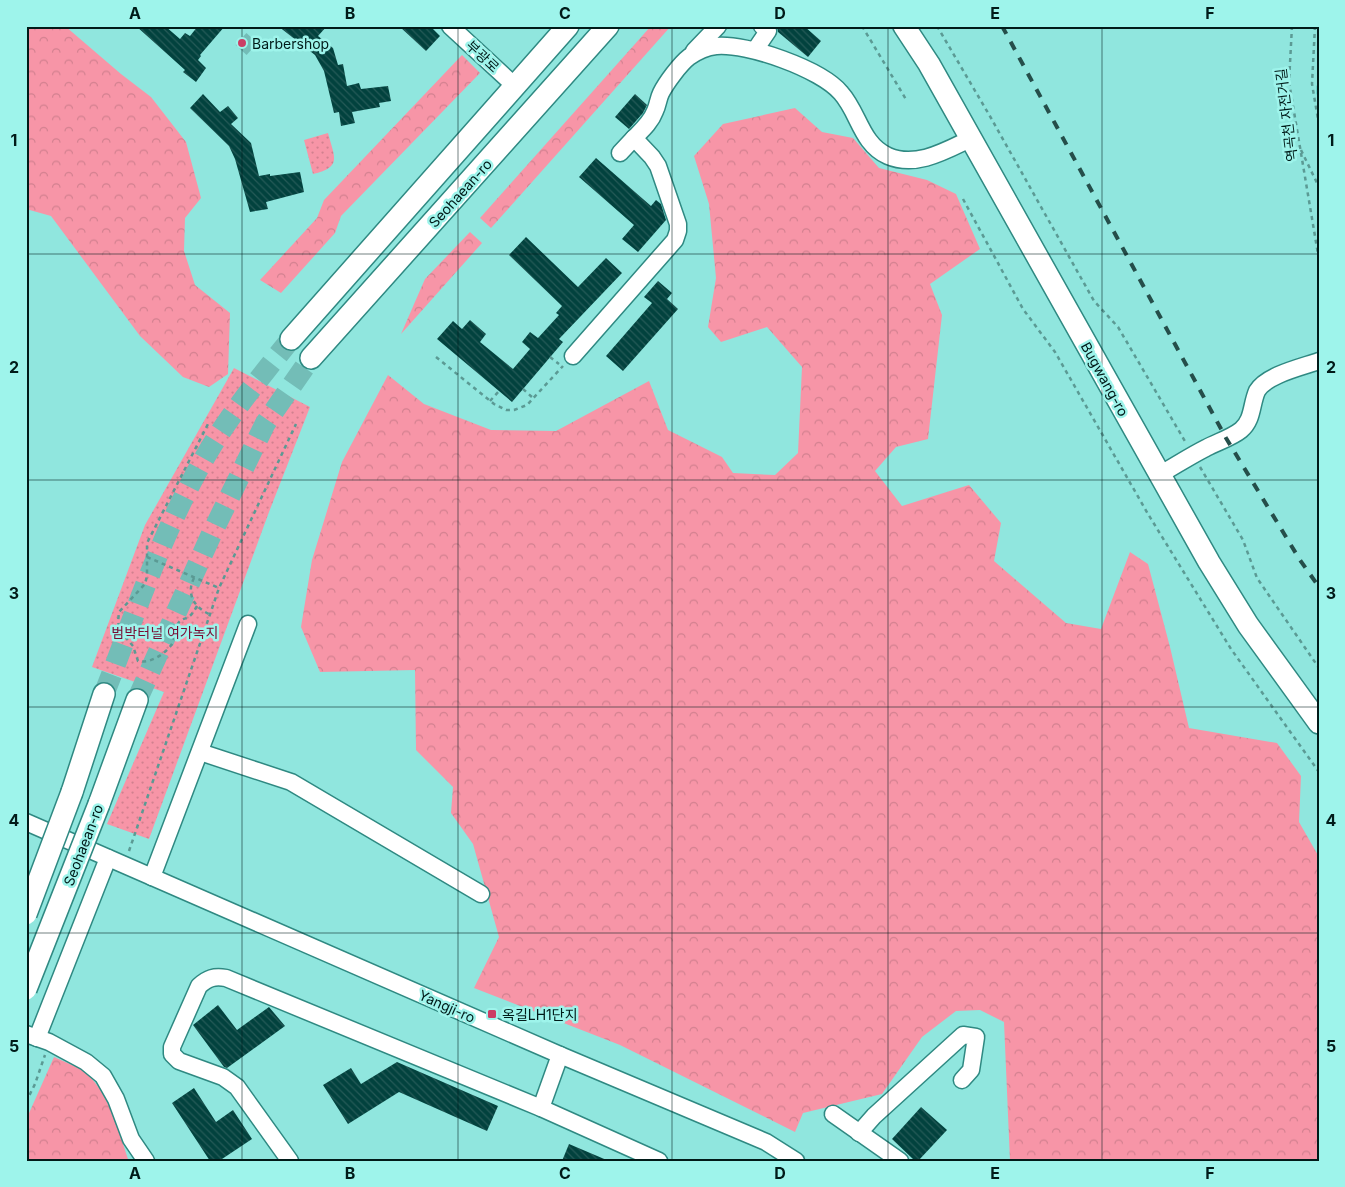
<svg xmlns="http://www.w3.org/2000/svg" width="1345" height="1187" font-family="Inter,'Noto Sans KR',sans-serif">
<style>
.forest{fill:url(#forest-crowns)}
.park{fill:url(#park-dots)}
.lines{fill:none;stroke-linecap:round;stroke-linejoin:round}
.stream{stroke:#02aca3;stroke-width:4.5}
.building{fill:url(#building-back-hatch)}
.minor-tunnel{stroke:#73bdb7;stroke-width:16;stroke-dasharray:16 8;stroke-linecap:butt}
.major-tunnel{stroke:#73bdb7;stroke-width:21;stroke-dasharray:21 11;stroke-linecap:butt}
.minor-casing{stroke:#2f8982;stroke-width:19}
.major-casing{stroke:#2f8982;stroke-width:24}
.path{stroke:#5b9a94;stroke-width:2.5;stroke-dasharray:4 4;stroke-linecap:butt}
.minor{stroke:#fff;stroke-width:16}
.major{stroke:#fff;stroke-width:21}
.rail{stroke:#254e4a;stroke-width:4;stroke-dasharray:9 9;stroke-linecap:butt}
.major-bridge-casing{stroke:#2f8982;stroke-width:24;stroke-linecap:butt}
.major-bridge{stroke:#fff;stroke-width:21}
.grid{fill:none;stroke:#011b19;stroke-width:1;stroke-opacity:0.55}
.poi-dot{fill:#cb3d65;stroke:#9ef4eb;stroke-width:2}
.labels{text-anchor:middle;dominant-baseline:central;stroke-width:5;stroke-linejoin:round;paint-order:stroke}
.poi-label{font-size:14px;fill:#011b19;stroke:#9ef4eb;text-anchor:start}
.street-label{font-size:14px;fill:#011b19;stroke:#9ef4eb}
.park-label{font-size:14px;fill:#790d33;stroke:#9ef4eb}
.neatline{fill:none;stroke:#011b19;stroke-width:2}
.grid-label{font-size:16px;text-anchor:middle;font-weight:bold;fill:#011b19}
</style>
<defs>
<pattern id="forest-crowns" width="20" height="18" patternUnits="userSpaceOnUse" patternTransform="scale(1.25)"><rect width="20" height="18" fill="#f795a7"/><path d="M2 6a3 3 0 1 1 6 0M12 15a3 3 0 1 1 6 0" fill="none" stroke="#d2808f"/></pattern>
<pattern id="park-dots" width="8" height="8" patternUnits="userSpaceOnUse" patternTransform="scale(1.25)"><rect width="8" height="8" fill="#f795a7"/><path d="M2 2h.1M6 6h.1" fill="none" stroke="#d2808f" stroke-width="1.8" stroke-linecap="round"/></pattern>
<pattern id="building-back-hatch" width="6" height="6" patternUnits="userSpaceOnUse" patternTransform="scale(1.25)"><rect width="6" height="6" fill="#02423e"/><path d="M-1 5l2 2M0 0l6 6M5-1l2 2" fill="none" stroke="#255a57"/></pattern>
</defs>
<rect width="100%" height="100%" fill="#90e6de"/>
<g class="forest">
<path d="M26,26h39l56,48 30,23 35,45 15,56 -16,20 -1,33 11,34 35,28 -2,61 -19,13 -26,-10 -43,-41 -89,-120 -25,-7z"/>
<path d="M651,26h20l-180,202 -11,-10z"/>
<path d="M462,55l18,18 -139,143 -6,17 -54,60 -21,-13 57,-62 7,-18z"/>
<path d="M795,108l27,24 31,6 26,30 48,12 29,14 24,55 -50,35 12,31 -14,124 -32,8 -21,24 27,35 67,-21 32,38 -7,38 72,62 35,6 29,-77 18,12 22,83 19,81 88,15 24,33 -2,46 20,35v304h-309l-6,-139 -24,-12 -24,1 -34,26 -40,57 -79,19 -8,19 -175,-87 -146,-57 25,-51 -26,-93 -22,-31 2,-26 -37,-37 -1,-80 -95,2 -19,-45 11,-67 30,-98 46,-87 36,29 67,26 65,1 93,-50 19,49 54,27 11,16 42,2 23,-22 4,-86 -35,-40 -46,15 -13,-15 8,-49 -7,-74 -15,-48 29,-32z"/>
<path d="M470,232l12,11 -81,91 24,-55z"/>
<path d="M54,1057c8,4 17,7 25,11 28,17 39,61 49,91l3,2h-105v-41z"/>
</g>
<g class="park">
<path d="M328,133c6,24 15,34 -15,41l-9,-34z"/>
<path d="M234,368l76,39 -41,105 -120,327 -42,-15 57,-132 -72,-25 53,-142z"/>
</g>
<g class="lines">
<path class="stream" d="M1319,86v8"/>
</g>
<g class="building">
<path d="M136,26h29l15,13 5,-6 5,3 8,-10h27l-25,29 1,1 -3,4 8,8 -10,14 -13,-10 2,-2z"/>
<path d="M278,26h49l-9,10 15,12 5,17 5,-1 4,22 12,-3 2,6 27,-3 3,15 -12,2 1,4 -28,5 3,11 -14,3 -2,-14 -5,1 -10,-42 -9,-16z"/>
<path d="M399,26h31l10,10 -14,15z"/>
<path d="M777,26h27l17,15 -13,16 -30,-25z"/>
<path d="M203,94l17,18 8,-6 10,12 -7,6 20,19 8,33 11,-2v2l30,-4 4,20 -38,10 2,7 -18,3 -15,-53 -6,-13 -39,-38z"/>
<path d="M635,94l12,11 -4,8 -14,16 -14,-12z"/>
<path d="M596,158l55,48 5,-6 5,4 5,16 -28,32 -16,-13 12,-14 -55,-48z"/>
<path d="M526,237l52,50 28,-29 16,15 -63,66 4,3 -51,60 -75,-63 16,-18 9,8 8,-9 16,14 -6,8 33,27 17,-20 -8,-7 8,-10 8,6 21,-23 -3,-2 6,-7 -53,-51z"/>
<path d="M658,281l14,12 -5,6 11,10 -55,62 -17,-15 46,-53 -8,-6z"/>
<path d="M218,1005l19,25 32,-23 16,19 -58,42 -3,-1 -31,-42z"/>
<path d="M397,1062l101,44 -11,25 -88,-39 -51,32 -25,-39 28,-17 10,16z"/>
<path d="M194,1088l22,34 17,-12 19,29 -33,22h-9l-38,-58z"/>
<path d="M921,1107l26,23 -29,31h-3l-23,-22z"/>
<path d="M569,1144l40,17h-47z"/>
</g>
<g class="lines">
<path class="minor-tunnel" d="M241,39l11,10"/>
<g class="major-tunnel">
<path d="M104,694c30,-77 56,-156 96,-228 25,-46 58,-86 91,-127"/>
<path d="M137,700l75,-167 53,-109 46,-66"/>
</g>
<g class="minor-casing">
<g id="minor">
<path d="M450,26l66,61"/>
<path d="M755,50l13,-19 -6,-5"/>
<path d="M694,51l24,-25"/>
<path d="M620,153l14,-15"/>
<path d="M573,356l102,-116 3,-9v-7l-20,-58 -6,-9 -18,-19c8,-8 17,-16 21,-27 3,-6 3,-12 6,-18 5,-10 19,-29 28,-36 7,-5 18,-10 27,-11 31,-3 105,23 125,47 18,20 20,51 47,63 28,12 57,-5 82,-17"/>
<path d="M1159,475c16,-9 31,-19 47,-27 11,-6 25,-10 35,-18 12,-10 10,-25 16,-39 9,-16 45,-24 62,-30"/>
<path d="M200,752l91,30 190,112"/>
<path d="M26,822l534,233 206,87 30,19"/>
<path d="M152,877l96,-253"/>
<path d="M26,1034l23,8 37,20 17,14 13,23 15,40 15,22"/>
<path d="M37,1038l71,-180"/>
<path d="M541,1108l19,-53"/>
<path d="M833,1114l67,47"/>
<path d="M859,1133l15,-17 89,-81 13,2 -5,33 -9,10"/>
<path d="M290,1161l-53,-74 -14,-10 -44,-16 -7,-7v-7l27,-61c9,-8 15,-10 27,-8l315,130 118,53"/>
</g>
</g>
<g class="major-casing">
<g id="major">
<path d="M904,26l25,38 280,498 39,63 71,98"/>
<path d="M291,339l277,-313"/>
<path d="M311,358l297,-332"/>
<path d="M72,792l32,-98"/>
<path d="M99,804l38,-104"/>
</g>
</g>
<g class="path">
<path d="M862,26l45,75"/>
<path d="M937,26l54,92 103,183 24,26 68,116"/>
<path d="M1292,26l-3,56 30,178"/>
<path d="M1315,26l-3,58 7,41"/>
<path d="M1301,150l18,37"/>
<path d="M963,199l60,110 32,43 93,162 83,135 88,123"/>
<path d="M436,357l58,47 12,6h8l13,-5 36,-39"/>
<path d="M550,357l9,7"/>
<path d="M523,389l10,9"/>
<path d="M490,401l9,-10"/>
<path d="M1200,467l43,73 14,38 62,90"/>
<path d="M147,557l72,31"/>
<path d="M194,578c-8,16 0,29 15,36"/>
<path d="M197,606c-3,5 -5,9 -10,12 -4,1 -5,1 -7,3 -7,7 -4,16 -8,23 -7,10 -22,20 -34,17l-5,-15 -13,-15 -2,-9 1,-10 26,-28 2,-8v-33l61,-119"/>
<path d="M129,851l90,-263 77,-164"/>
<path d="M26,1102l9,-18 10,-29"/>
</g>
<use href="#minor" class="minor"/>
<use href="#major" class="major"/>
<path class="rail" d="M1002,26l224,412 74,122 19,27"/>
<g class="major-bridge-casing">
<g id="major-bridge">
<path d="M26,914l46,-122"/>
<path d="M26,989l73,-185"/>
</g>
</g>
<use href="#major-bridge" class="major-bridge"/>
</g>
<path class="grid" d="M242,26v1135M458,26v1135M672,26v1135M888,26v1135M1102,26v1135M26,254h1293M26,480h1293M26,707h1293M26,933h1293"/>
<g class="poi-dot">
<circle cx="242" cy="43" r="5"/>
<rect x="487" y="1009" width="10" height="10" rx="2.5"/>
</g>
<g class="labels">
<g class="poi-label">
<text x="252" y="43">Barbershop</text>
<text x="502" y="1014">옥길LH1단지</text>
</g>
<g class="street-label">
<text transform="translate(483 56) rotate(43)">부광로</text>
<text transform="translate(1286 115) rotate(-97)">역곡천 자전거길</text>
<text transform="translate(460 193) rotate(-48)">Seohaean-ro</text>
<text transform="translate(1105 379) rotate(61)">Bugwang-ro</text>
<text transform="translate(83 845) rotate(-69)">Seohaean-ro</text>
<text transform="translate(447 1006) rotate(24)">Yangji-ro</text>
</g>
<g class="park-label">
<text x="165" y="632">범박터널 여가녹지</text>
</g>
</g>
<rect width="1345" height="1187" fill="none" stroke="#9ef4eb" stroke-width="55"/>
<rect x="28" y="28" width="1290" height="1132" class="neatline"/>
<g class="grid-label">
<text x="135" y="19">A</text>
<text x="350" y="19">B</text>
<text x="565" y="19">C</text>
<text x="780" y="19">D</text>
<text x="995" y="19">E</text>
<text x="1210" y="19">F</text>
<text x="14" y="146">1</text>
<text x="1331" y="146">1</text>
<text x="14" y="373">2</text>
<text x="1331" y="373">2</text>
<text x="14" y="599">3</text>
<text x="1331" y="599">3</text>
<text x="14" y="826">4</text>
<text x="1331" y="826">4</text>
<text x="14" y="1052">5</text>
<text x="1331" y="1052">5</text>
<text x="135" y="1179">A</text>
<text x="350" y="1179">B</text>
<text x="565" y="1179">C</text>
<text x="780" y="1179">D</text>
<text x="995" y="1179">E</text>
<text x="1210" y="1179">F</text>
</g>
</svg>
